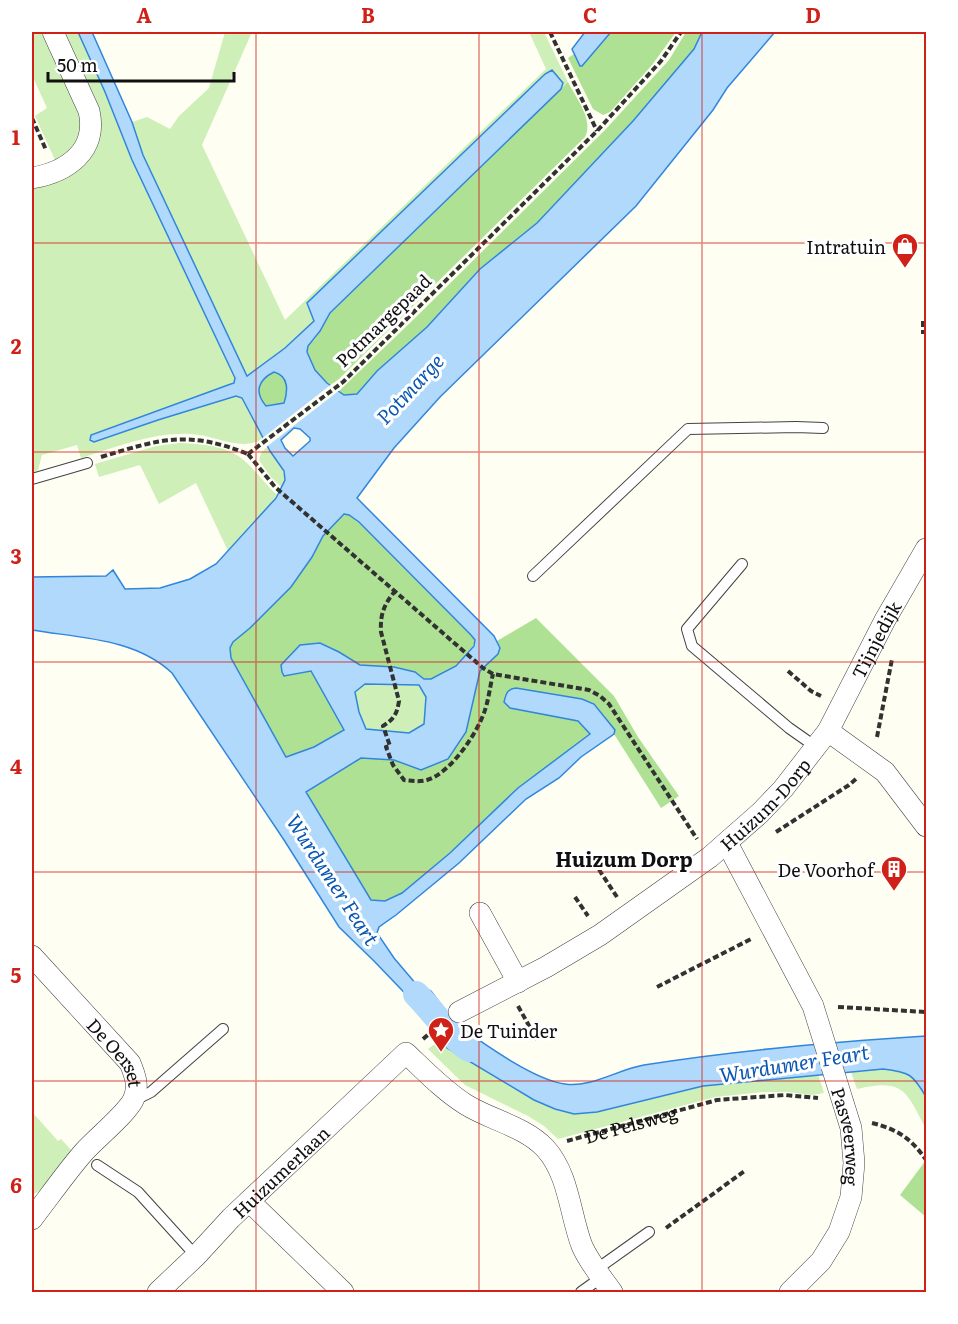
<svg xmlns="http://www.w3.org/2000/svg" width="958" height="1324" font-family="Literata,serif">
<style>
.green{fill:#ceefb7}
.forest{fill:#afe195}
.water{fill:#b1d9fc;stroke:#3086dc;stroke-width:1.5;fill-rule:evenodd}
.pier{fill:#fffef3}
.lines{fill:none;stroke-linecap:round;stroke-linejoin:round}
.canal{stroke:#b1d9fc;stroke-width:26}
.lane-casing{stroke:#434343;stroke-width:12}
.street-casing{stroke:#434343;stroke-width:22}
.path{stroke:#323232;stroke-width:4;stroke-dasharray:6 3;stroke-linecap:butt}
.lane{stroke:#fff;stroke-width:10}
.street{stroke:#fff;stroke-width:21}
.grid{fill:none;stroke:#d02118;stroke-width:1.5;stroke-opacity:0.55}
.labels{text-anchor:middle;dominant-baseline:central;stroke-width:6;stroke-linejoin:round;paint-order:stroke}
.poi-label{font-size:18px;fill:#101010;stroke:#fff;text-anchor:end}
.street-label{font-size:18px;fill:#101010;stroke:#fff}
.water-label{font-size:20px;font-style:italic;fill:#0a57b1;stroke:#fff}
.neighbourhood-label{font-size:20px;font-weight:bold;fill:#101010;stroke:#fff}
.neatline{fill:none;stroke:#d02118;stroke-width:2}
.grid-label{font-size:20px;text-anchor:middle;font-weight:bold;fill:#d02118}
</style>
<rect width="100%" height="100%" fill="#fffef3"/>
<g class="green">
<path d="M32,32h10c8,16 16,33 24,50 14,32 28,58 -11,78l-20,-44 12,-8 -15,-33z"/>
<path d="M63,32h15l27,60 27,68 103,218 -1,5 -140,59 64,-22 78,-24 6,2 21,40c-20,15 -48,-3 -72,-4 -38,-2 -74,13 -110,24l-4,-13 -35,10 -4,15 -6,3v-284l19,-6 38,-24z"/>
<path d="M225,32h27l-50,113 83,175 261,-251 -17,-37h15l24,50 -7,7 2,-6 -11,-13 -7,4 -238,229 7,18 -29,27 -38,28 -104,-221 -11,-33 15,-5 23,12 9,-13 30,-28z"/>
<path d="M180,443c24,1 50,3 67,20 11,11 19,22 30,32l-48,58 -33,-70 -37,21 -19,-39 -41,12 -4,-13 61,-18z"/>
<path d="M267,447c8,14 23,24 15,41l-12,-12 -11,-16 2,-7z"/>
<path d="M365,684l54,1 7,12 -2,27 -15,9 -43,-4 -7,-17 -5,-20z"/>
<path d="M439,1036l8,12 67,41 41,20 42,3 106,-26 115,-12 6,19 -13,2 -23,-3h-25l-48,5 -157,42 -14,-13 -16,-10 -63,-31 -37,-36 8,-6z"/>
<path d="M883,1069c44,5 43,21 43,60 -20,-38 -22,-51 -69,-40l-6,-17z"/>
<path d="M32,1112l26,29 3,-2 12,13 -30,37 -11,6z"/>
</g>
<g class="forest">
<path d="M611,32h65l-24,33 -42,47 -7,3 -10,-6 -25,-51 6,-4 6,12h2z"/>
<path d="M686,32h16l-8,17 -61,72 -96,102 -57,46 -53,58 -50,44 -20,23 -13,1 -5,-4 75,-72 191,-189 64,-70z"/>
<path d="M568,82c8,16 26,38 17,55l-245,241 -9,7c-9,-6 -30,-28 -23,-39 2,-3 5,-5 7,-7 6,-8 10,-17 15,-25z"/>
<path d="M274,372c15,4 14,19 10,31l-18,3c-12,-14 -8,-26 8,-34z"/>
<path d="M344,514l5,1 10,7 112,113 4,5c-3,15 -29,36 -44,39 -8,2 -18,-7 -26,-9 -14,-4 -34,-1 -46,-5 -7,-3 -14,-9 -20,-13l-28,18 33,60 -30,17 -29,10 -54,-99 -1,-10 3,-6 17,-14 41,-41 21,-30 11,-21z"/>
<path d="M536,618l78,78 24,41 41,59 -18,12 -47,-74 1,-1 -21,-29 -12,-5 -66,-11 46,29 16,4 12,13 -72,54 -68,65 -48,40 -17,8 -14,-1 -65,-107 55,-35 33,2 27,10 45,-38 14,-61 20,-23 -3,-7z"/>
<path d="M926,1160v57l-26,-22z"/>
</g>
<g class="water">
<path d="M78,32h14l40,90 11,33 104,221 38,-28 29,-27 -7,-18 238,-229 7,-4 11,13 -2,6 -231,224 -10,18 -12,15 -1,6 8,18 12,13 17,12 13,-1 20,-23 50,-44 53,-58 57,-46 96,-102 61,-72 8,-17h73l-48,56 -14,22 -77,96 -196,191 -46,51 -37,50 137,138 6,12 -2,6 -18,17 -14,61 -18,27 -27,11 -27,-10 -33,-2 -55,34 65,108 14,1 17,-8 48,-40 68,-65 72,-54 -12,-13 -68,-13 -6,-6c2,-8 3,-13 12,-14l66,11 12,5 21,26 -1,4 -33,23 -22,21 -33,21 -67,64 -63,52 -17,12 -2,6 17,25 22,26 15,7 15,20 -1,5 -11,8 -3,-4 -3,1 -8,-12 -46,-48 -35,-34 -55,-87 -112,-167c-37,-35 -93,-35 -140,-43v-53l74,-1 7,-6 12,19 35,-1 30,-9 26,-15 60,-66 9,-18 -1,-9 -14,-20 -28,-53 -6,-2 -78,24 -64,22 -4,-2 1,-5 137,-50 6,-2 1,-5 -103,-218 -27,-68zM274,372c15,4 14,19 10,31l-18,3c-12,-14 -8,-26 8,-34zM294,428l6,1 10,9v3l-17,15 -8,-8 -4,-8zM344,514l5,1 10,7 112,113 4,5 -1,6 -18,20 -25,13h-7l-9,-7 -21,-5 -34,-2 -21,-13 -19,-9 -20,2 -19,20 1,7 2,4 27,-5 33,59 -30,17 -28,10 -55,-99 -1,-10 3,-6 17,-14 41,-41 21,-30 11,-21zM365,684l54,1 7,12 -2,27 -15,9 -43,-4 -7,-17 -4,-20z"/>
<path d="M585,32h26l-29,34h-2l-8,-17z"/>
<path d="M453,1022c27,19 80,58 112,62 26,4 54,-15 79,-19 94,-15 188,-23 282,-29v61c-13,-23 -17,-25 -43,-28l-180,17 -106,26 -23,2 -19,-5 -21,-9 -87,-52 -8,-12v-5z"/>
</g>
<path class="pier" d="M333,383l8,6 -76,59 -5,-8z"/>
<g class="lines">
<path class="canal" d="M416,994c18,18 32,41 53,55"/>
<g class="lane-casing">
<g id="lane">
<path d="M32,479l55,-16"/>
<path d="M742,564l-55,65 5,17 97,82 27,19"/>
<path d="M533,576l155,-147 108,-2 27,1"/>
<path d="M135,1100l16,-8 72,-63"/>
<path d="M97,1165l41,27 58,64"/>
<path d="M597,1269l52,-37"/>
<path d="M581,1292l21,-15"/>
</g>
</g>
<g class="street-casing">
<g id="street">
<path d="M32,178c35,-6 66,-27 57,-67l-36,-79"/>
<path d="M828,731l57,41 41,54"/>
<path id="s2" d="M727,843l86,163 38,122 3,35 -3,34 -12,35 -18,29 -31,31"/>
<path d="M480,913l38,69"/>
<path id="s3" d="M32,956l98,107c5,12 9,23 4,35 -5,14 -39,41 -51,55 -18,21 -34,44 -51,66"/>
<path id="s4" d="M459,1012l87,-45 54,-32 110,-78 50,-44 23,-24 45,-58 57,-111 41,-71"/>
<path d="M249,1201l94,91"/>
<path id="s5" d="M158,1292l38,-36 35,-38 175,-165c19,18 37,37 59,51 25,16 59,22 80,44 24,26 25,67 37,98 7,16 20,32 30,46"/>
</g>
</g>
<g class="path">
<path d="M550,32l47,99"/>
<path d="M32,118l14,32"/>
<path d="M923,321v13"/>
<path d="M248,454l27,33 208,181 10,6 96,16 11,6 9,8 88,135"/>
<path d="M248,454l95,-72 254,-251 64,-70 20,-29"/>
<path d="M101,457c59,-18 87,-27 147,-3"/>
<path d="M396,590c-12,14 -16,24 -15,42l18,69c-2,13 -5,18 -16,25l7,20 -4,1 7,18 11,15c8,1 16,2 23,0 24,-7 51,-48 58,-70 4,-12 5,-24 8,-36"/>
<path d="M788,671l23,20 10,5"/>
<path d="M877,737l15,-78"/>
<path d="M776,832l73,-47 8,-7"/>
<path d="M594,862l23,35"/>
<path d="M575,897l13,19"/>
<path d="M657,987l96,-49"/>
<path d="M518,1006l19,34"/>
<path d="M838,1007l88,5"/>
<path d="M423,1039l19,-16"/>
<path d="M872,1123c25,6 40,16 54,37"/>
<path id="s1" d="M567,1141l150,-41 68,-5 33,3"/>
<path d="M666,1228l80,-58"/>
</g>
<use href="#lane" class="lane"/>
<use href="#street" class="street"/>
</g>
<path class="grid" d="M256,32v1260M479,32v1260M702,32v1260M32,243h894M32,452h894M32,662h894M32,872h894M32,1081h894"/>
<defs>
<g id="shop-pin" transform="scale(1.35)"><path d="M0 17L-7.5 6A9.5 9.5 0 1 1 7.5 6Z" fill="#d02118" stroke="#fff"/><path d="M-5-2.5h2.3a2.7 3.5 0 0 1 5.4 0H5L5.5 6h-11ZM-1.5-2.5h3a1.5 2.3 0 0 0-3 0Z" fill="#fff"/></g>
<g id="building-pin" transform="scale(1.35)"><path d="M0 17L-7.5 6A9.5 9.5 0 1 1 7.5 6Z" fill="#d02118" stroke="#fff"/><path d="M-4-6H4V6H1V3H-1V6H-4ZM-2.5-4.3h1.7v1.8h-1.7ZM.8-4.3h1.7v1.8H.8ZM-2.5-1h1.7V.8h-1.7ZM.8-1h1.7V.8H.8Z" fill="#fff"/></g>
<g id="sight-pin" transform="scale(1.35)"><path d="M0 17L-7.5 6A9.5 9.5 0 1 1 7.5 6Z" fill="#d02118" stroke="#fff"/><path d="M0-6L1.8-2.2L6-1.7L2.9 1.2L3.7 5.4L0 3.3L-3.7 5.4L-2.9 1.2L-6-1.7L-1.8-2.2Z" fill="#fff"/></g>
</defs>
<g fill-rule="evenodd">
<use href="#shop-pin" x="905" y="246"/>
<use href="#building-pin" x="894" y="869"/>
<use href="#sight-pin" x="441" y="1030"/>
</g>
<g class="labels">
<g class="poi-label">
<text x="886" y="246">Intratuin</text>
<text x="874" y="869">De Voorhof</text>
<text x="460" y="1030" text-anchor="start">De Tuinder</text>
</g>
<g class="street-label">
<text transform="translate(383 320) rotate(-44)">Potmargepaad</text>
<text stroke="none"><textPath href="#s4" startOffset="572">Tijnjedijk</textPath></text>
<text stroke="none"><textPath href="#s4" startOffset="372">Huizum-Dorp</textPath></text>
<text stroke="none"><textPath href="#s3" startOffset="129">De Oerset</textPath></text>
<text stroke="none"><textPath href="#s1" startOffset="66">De Pelsweg</textPath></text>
<text stroke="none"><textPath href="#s2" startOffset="320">Pasveerweg</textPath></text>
<text stroke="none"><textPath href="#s5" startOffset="172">Huizumerlaan</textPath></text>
</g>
<g class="water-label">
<text transform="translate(409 388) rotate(-47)">Potmarge</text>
<text transform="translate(334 879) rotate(57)">Wurdumer Feart</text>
<text transform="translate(794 1062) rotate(-9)">Wurdumer Feart</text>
</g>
<g class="neighbourhood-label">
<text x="624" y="858">Huizum Dorp</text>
</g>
</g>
<rect width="958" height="1324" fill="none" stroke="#ffffff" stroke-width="66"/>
<path d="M48 72v9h186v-9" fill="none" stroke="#101010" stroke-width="3"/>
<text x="57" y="72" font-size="18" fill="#101010" stroke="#ffffff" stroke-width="4.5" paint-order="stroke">50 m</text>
<rect x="33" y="33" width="892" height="1258" class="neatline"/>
<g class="grid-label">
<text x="144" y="23">A</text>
<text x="368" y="23">B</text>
<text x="590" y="23">C</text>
<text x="813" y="23">D</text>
<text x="16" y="145">1</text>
<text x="16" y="354">2</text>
<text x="16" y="564">3</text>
<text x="16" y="774">4</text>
<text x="16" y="983">5</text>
<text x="16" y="1193">6</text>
</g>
</svg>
